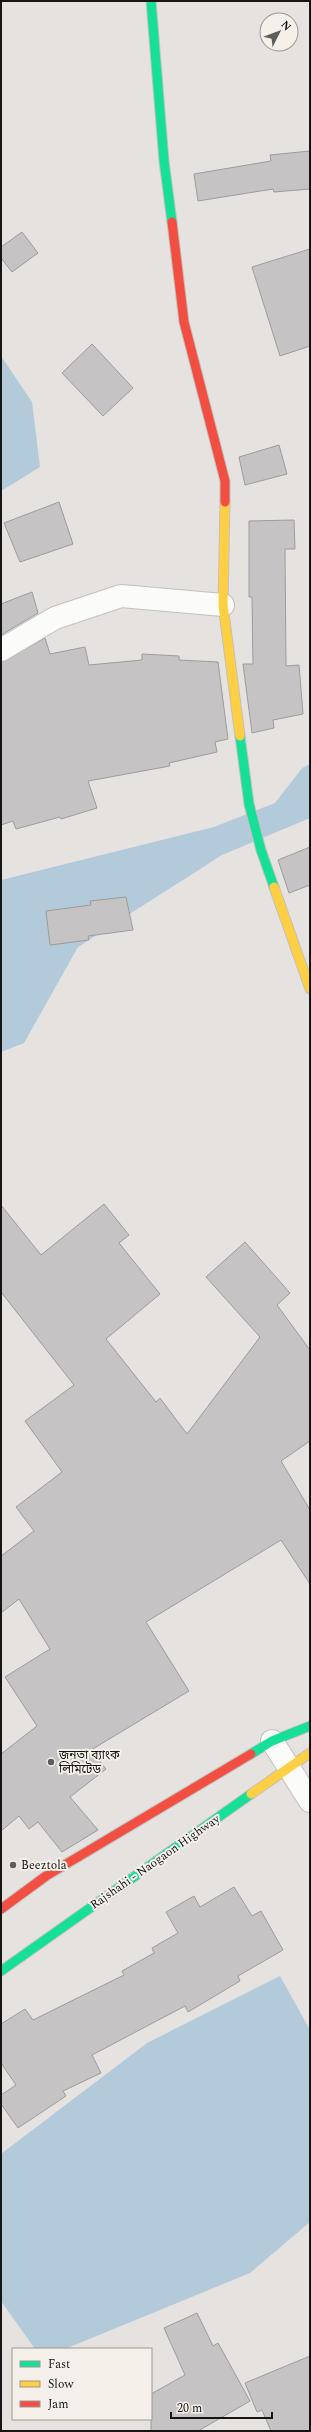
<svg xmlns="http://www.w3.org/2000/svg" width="311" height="2432" font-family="Spectral,'Noto Sans Bengali',serif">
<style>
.water{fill:#b3cada}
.building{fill:#c5c3c3;stroke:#9d9c9c}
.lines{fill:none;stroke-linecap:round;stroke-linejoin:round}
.street-casing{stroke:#c2c0be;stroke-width:24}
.fast-casing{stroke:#c2c0be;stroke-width:11}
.slow-casing{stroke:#c2c0be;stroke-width:11}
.jam-casing{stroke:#c2c0be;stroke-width:11}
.street{stroke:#fbfbfa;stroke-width:22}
.fast{stroke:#16e098;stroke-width:9}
.slow{stroke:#ffcf43;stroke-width:9}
.jam{stroke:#f24e42;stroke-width:9}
.poi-dot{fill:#5f5d5b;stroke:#f5efea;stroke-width:1.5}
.labels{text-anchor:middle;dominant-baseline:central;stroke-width:4;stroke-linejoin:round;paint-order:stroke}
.poi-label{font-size:12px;fill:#171514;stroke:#f5efea;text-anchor:start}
.street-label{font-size:12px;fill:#171514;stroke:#f5efea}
</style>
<rect width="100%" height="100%" fill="#e5e2e0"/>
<g class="water">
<path d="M1,356l31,46 8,65 -39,24z"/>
<path d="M310,764v54l-88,37 -144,92 -54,96 -23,9v-172l213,-53 61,-24 27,-35z"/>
<path d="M280,1976l30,54v192l-60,51 -185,76h-30l-34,-48v-147l146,-111z"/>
</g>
<g class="building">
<path d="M310,151v38l-36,3 -1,-3 -75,12 -4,-27 77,-13 -1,-6z"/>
<path d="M22,232l16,21 -26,19 -11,-14v-11z"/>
<path d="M310,249v97l-30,10 -28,-89z"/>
<path d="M92,344l41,44 -30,28 -41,-43z"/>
<path d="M279,445l8,29 -42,11 -6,-28z"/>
<path d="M59,502l14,42 -53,18 -16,-39z"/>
<path d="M294,520l1,29h-10l1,117 13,-1 4,49 -30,6 1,8 -22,5 -9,-69h10l-1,-67h-3v-76z"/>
<path d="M32,592l6,21 -37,22v-31z"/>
<path d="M45,638l5,16 35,-7 4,18 53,-5v-6l37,2v4l39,2 10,77 -13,3 2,10 -48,11 1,3 -82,15 9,27 -36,11 -1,-2 -44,12 -3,-8 -12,4v-163z"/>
<path d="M310,847v38l-21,8 -11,-33z"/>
<path d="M126,897l7,33 -45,6 1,4 -39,5 -4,-34 45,-6 -1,-4z"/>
<path d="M104,1204l25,31 -10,8 41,51 -54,45 50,63 4,-4 27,36 73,-97 -54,-60 39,-35 45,51 -13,12 33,45v91l-29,20 29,49v74l-29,-44 -135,82 43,69 -98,59 15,19 -36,28 28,33 -36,22 -24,-30 -9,7 -10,-13 -18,15v-77l36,-28 -32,-49 45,-28 -31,-50 -18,14v-57l33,-25 -18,-24 46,-35 -37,-51 49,-36 -73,-93v-87l40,50z"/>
<path d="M234,1887l18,29 9,-5 22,39 -45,26 2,5 -52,31 -3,-6 -93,49 9,18 -38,18 3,5 -48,32 -17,-24v-9l15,-10 -15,-22v-39l24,-15 8,11 91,-45 -2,-4 32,-18 -2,-5 26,-15 -12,-21 28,-16 6,11z"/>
<path d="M197,2313l16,33 5,-3 32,58 -52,30h-47v-37l34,-19 -21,-47z"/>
<path d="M310,2356v75h-39l-9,-21 -5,2 -12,-29z"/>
</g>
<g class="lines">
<g class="street-casing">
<g id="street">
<path d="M1,650l54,-32 66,-22 102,9"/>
<path d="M272,1741l38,60"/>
</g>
</g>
<g class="fast-casing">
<g id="fast">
<path d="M151,1l13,160 8,61"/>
<path d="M240,736l9,68 12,46 13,37"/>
<path d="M251,1754l21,-13 38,-15"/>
<path d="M1,1971l250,-177"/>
</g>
</g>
<g class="slow-casing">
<g id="slow">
<path d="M225,502l-2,103 17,131"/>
<path d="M274,887l36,102"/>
<path d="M251,1794l59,-41"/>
</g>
</g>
<g class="jam-casing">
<g id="jam">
<path d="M172,222l12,100 41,159v21"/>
<path d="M1,1909l45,-33 205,-122"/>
</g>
</g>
<use href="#street" class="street"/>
<use href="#fast" class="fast"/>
<use href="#slow" class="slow"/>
<use href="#jam" class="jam"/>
</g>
<g class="poi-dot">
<circle cx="51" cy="1762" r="4"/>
<circle cx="13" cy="1865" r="4"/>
</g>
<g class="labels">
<g class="poi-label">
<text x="59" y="1755">জনতা ব্যাংক<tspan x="59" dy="14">লিমিটেড</tspan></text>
<text x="21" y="1865">Beeztola</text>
</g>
<g class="street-label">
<text transform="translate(155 1862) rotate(-35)">Rajshahi - Naogaon Highway</text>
</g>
</g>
<rect width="311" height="2432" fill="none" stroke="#171514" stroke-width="4"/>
<rect x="12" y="2348" width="140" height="72" fill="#f5efea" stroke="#9c9894"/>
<rect x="20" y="2361" width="20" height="6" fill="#16e098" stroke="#9c9894"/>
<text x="48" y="2368" font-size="12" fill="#171514">Fast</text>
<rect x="20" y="2381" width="20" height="6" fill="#ffcf43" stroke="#9c9894"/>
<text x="48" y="2388" font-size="12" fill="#171514">Slow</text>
<rect x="20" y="2401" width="20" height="6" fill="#f24e42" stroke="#9c9894"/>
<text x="48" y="2408" font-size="12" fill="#171514">Jam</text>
<g transform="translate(279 32) rotate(48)"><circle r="19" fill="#f5efea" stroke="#9c9894"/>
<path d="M0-3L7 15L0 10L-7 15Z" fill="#5f5d5b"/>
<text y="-6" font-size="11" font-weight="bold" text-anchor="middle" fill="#171514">N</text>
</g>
<path d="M171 2412v6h101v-6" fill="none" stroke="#171514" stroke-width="2"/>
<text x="177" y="2412" font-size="12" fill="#171514" stroke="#f5efea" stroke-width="3" paint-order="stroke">20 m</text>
</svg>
